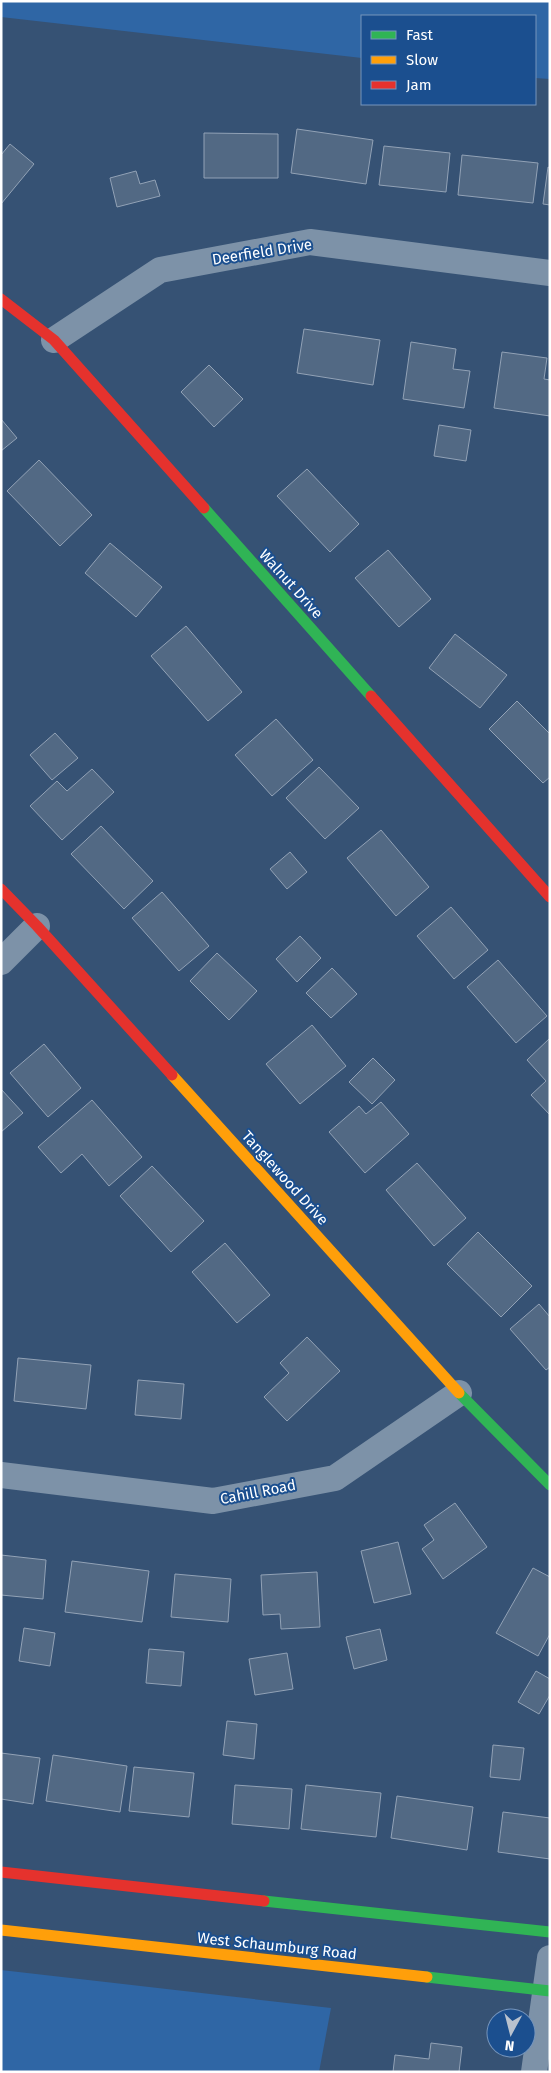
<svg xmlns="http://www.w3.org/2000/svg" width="551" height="2073" font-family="'Fira Sans',sans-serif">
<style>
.green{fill:#2f66a5}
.building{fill:#526984;stroke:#92a2b6}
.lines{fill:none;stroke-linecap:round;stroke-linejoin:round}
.street{stroke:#7d92a8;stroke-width:26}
.fast{stroke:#30b455;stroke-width:11}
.slow{stroke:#ff9f0a;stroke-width:11}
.jam{stroke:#e5322d;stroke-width:11}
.labels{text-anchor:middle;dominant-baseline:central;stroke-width:4;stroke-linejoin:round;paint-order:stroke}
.street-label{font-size:15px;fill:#fff;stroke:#1b4f8f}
</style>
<rect width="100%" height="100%" fill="#365274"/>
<g class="green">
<path d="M1,1h549v78l-15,-1v-62h-173v42l-361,-41z"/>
<path d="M1,1970l330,38 -12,64h-318z"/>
</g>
<g class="building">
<path d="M297,129l76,11 -7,44 -75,-11z"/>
<path d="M204,133l74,1v44h-74z"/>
<path d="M10,144l24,20 -33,40v-49z"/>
<path d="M384,146l66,7 -4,39 -67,-7z"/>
<path d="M462,155l76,8 -5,40 -75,-8z"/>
<path d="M548,167l2,1v37l-7,-1z"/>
<path d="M136,171l4,13 15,-4 5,16 -43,11 -7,-29z"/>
<path d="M304,329l76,11 -7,45 -76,-12z"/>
<path d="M411,342l45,7 -3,20 17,2 -6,37 -61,-9z"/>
<path d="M502,352l45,6 -3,21 6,1v36l-56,-8z"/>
<path d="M209,365l34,34 -29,28 -33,-35z"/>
<path d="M1,419l16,19 -16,13z"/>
<path d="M439,425l32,5 -5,31 -32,-5z"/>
<path d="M39,460l53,55 -32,31 -53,-55z"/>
<path d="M307,469l52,55 -29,28 -53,-56z"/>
<path d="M110,543l52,44 -26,30 -51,-44z"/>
<path d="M388,550l43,49 -32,28 -44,-49z"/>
<path d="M186,626l56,66 -34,29 -57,-65z"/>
<path d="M455,634l52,41 -27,33 -51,-40z"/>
<path d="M517,701l33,33v43l-7,6 -54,-54z"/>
<path d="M276,719l37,41 -41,36 -37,-41z"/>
<path d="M55,733l23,25 -26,22 -22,-25z"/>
<path d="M319,767l40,41 -34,31 -39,-41z"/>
<path d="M92,769l22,23 -52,48 -32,-34 27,-25 10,10z"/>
<path d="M101,826l52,55 -29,28 -53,-55z"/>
<path d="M381,830l48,57 -33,29 -49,-58z"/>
<path d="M290,852l17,20 -20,17 -17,-20z"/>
<path d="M162,892l47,54 -30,25 -47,-53z"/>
<path d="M451,907l37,43 -34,29 -37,-43z"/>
<path d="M300,936l21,22 -24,24 -21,-23z"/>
<path d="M217,953l40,38 -28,29 -39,-39z"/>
<path d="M498,960l49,56 -31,27 -49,-56z"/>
<path d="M332,968l25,26 -26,24 -25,-25z"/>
<path d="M312,1025l34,41 -46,38 -34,-40z"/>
<path d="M550,1038v77l-19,-20 15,-14 -19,-21z"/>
<path d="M44,1044l37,44 -33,29 -38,-44z"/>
<path d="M373,1058l22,22 -23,24 -23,-22z"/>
<path d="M1,1089l22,24 -22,19z"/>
<path d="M92,1100l50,57 -33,29 -27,-32 -21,19 -23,-26z"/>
<path d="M381,1102l28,32 -44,39 -36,-41 30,-26 7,8z"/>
<path d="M417,1163l49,55 -32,28 -48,-56z"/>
<path d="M152,1166l52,55 -33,31 -51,-56z"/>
<path d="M478,1232l54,54 -31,31 -54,-53z"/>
<path d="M225,1243l45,52 -33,28 -45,-51z"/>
<path d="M539,1304l11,13v50l-4,3 -36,-41z"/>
<path d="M307,1337l33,34 -53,50 -23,-24 25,-24 -9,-10z"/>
<path d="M18,1358l73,7 -5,44 -72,-8z"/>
<path d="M138,1380l46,4 -3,35 -46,-4z"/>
<path d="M455,1503l32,44 -44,32 -21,-30 12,-9 -10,-15z"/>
<path d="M398,1542l13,52 -37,9 -13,-52z"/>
<path d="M1,1555l45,5 -3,39 -42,-4z"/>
<path d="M72,1561l77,10 -7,51 -77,-10z"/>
<path d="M533,1568l17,9v57l-12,22 -42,-23z"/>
<path d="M317,1572l3,55 -39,2 -1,-15 -17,1 -2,-40z"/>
<path d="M175,1574l56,5 -3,43 -57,-5z"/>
<path d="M24,1628l31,5 -5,33 -31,-5z"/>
<path d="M380,1629l7,31 -33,9 -8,-32z"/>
<path d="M149,1649l35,3 -3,34 -35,-3z"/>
<path d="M287,1653l6,36 -38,6 -6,-36z"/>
<path d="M536,1671l14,8v16l-11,19 -21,-12z"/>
<path d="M227,1721l30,3 -3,35 -31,-4z"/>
<path d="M493,1745l31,3 -4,32 -30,-3z"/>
<path d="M1,1753l39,5 -7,46 -32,-5z"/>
<path d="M53,1755l74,11 -7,46 -74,-11z"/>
<path d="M134,1767l60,6 -5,44 -60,-6z"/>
<path d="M235,1785l57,4 -3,40 -57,-5z"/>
<path d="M306,1785l75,8 -5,44 -75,-8z"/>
<path d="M397,1796l76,11 -6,43 -76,-12z"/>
<path d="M503,1812l47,6v41l-52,-7z"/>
<path d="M431,2043l31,4 -3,25h-66l2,-17 34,4z"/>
</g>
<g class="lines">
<g class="street">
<path d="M54,340l106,-70 150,-28 240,31"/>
<path d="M1,962l36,-36"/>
<path d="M1,1475l212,26 122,-23 124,-85"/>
<path d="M534,2072l16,-114"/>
</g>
<g class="fast">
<path d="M204,508l167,188"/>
<path d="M459,1393l91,92"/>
<path d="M264,1901l286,31"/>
<path d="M427,1977l123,14"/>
</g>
<g class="slow">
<path d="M172,1075l287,318"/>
<path d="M1,1930l426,47"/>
</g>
<g class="jam">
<path d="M1,299l53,41 150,168"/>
<path d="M371,696l179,201"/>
<path d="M1,889l36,37 135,149"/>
<path d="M1,1872l263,29"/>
</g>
</g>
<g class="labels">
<g class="street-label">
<text transform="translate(262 252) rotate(-9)">Deerfield Drive</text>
<text transform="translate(291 584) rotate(48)">Walnut Drive</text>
<text transform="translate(285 1178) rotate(48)">Tanglewood Drive</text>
<text transform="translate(258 1492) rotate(-11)">Cahill Road</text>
<text transform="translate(277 1946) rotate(6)">West Schaumburg Road</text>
</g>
</g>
<rect width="551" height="2073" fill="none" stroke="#ffffff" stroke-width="5"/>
<rect x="361" y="15" width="175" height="90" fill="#1b4f8f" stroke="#7695bc"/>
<rect x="371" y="31" width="25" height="8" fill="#30b455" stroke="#7695bc"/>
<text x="406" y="40" font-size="15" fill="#ffffff">Fast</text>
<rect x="371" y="56" width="25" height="8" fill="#ff9f0a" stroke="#7695bc"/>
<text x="406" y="65" font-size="15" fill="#ffffff">Slow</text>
<rect x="371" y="81" width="25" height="8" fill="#e5322d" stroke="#7695bc"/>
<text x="406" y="90" font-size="15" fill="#ffffff">Jam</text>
<g transform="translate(511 2033) rotate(187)"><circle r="24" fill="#1b4f8f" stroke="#7695bc"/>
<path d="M0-4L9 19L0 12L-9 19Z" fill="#b9c2ce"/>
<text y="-8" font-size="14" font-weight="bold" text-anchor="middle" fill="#ffffff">N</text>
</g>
</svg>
